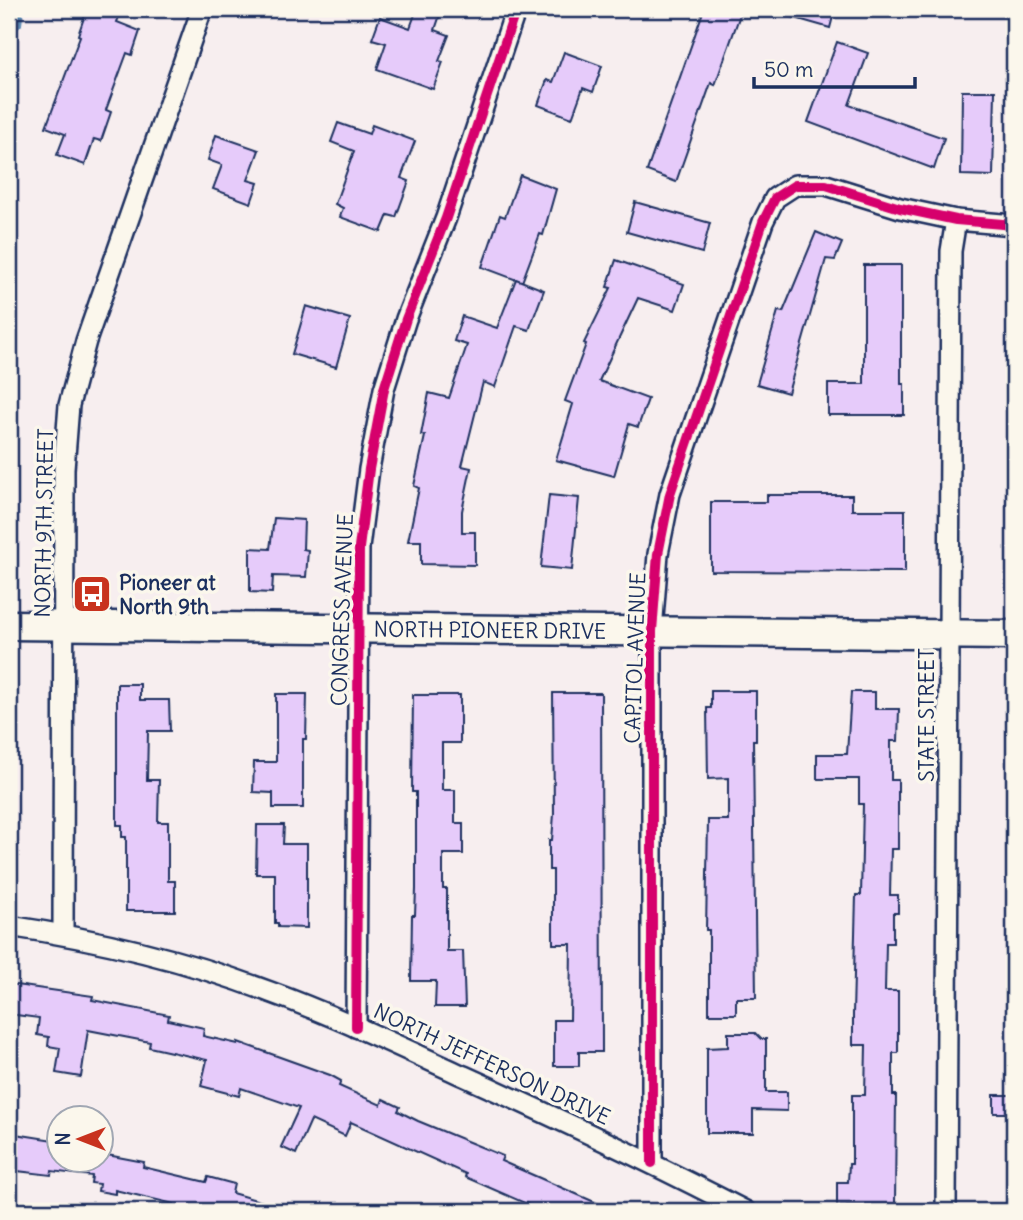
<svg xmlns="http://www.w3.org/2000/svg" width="1023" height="1220" font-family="Delius,sans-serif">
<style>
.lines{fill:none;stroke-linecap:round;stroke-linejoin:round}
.stream{stroke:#5f8cb4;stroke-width:6}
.building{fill:#e6cbfa;stroke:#1b2f5e;stroke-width:2}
.street-casing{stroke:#1b2f5e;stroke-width:24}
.secondary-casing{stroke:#1b2f5e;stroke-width:33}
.street{stroke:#fbf7ec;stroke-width:19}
.secondary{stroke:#fbf7ec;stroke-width:28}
.cycleway-casing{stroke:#fbf7ec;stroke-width:15}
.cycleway{stroke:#d6006c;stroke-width:10}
.labels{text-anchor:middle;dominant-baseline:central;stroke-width:7;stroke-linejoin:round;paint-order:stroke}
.street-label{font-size:21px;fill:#1b2f5e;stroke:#fbf7ec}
.poi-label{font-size:21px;font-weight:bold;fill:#1b2f5e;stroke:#fbf7ec;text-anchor:start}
</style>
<rect width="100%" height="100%" fill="#f7eeef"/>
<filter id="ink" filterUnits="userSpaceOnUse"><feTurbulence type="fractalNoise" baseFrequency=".0143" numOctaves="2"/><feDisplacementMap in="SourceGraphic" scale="14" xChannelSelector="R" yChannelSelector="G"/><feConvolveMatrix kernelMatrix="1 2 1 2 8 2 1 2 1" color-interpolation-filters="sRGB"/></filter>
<g filter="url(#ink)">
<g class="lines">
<path class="stream" d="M9,34l10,-10 2,-15"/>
</g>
<g class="building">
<path d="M87,9h35l-5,13 23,9 -8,24 -5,-2 -21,57 5,2 -10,29 -7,-2 -9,26 -28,-10 8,-21 -19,-7 34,-91 -2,-1z"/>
<path d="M417,9h25l-7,21 14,5 -10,26 4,1 -10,27 -56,-20 9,-26 -14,-4 8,-22 30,11z"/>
<path d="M704,9h38l-27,76 -4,-2 -35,99 -29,-11z"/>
<path d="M782,9h53l-5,19 -49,-14z"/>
<path d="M837,42l31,11 -19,52 95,33 -10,31 -126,-47z"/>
<path d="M564,52l38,14 -9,26 -10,-4 -11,30 -34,-13 9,-25 6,2z"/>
<path d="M962,91h33l-2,85 -32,-1z"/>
<path d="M338,123l31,11 3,-9 43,16 -14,37 8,3 -13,36 -8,-2 -7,17 -41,-15 3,-9 -8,-4 19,-53 -23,-9z"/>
<path d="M216,135l43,15 -11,30 10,3 -7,20 -38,-14 9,-24 -14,-5z"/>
<path d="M520,175l36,14 -13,46 -3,-1 -18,48 -40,-15 18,-52 5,2z"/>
<path d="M635,202l75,21 -8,30 -75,-21z"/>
<path d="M816,232l26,11 -7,17 -9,-1 -38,134 -31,-9 21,-73 5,1z"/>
<path d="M616,260l68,24 -9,26 -37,-12 -39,83 49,18 -10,28 -9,-3 -15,52 -58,-16 17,-56 -8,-3 21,-57 -2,-1 27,-55 -4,-1z"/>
<path d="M864,265h37v119h3v31h-76v-31h36z"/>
<path d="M516,279l28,11 -15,40 -13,-4 -21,61 -12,-5 -21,84 9,2 -9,43v21h13v33l-54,-1v-23h-13l11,-53 -5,-2 11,-50 -4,-1 8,-42 20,5 18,-53 -13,-4 8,-25 35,12z"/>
<path d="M306,306l44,13 -14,48 -44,-13z"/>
<path d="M549,495l30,3 -7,72 -31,-3z"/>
<path d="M767,495h85v15h53v62l-194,-1v-69h56z"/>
<path d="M274,518l30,2 -1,29 5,1 -2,27 -33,-1 -1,17 -22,-1v-44l20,1z"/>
<path d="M117,684h23v16h29l1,31h-22l-1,49h12l-1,42h10v59h7v30h-49v-74h-4v-12h-5z"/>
<path d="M711,691h45v49h-3l3,258h-20v16h-27v-84h-3l2,-110h20v-42l-20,1 -1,-71h4z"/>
<path d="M851,692h24v17h24l-1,32h-7v39h7v69h-7l-1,46h8v18h-5v30h-7l-1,48h13v62h-5v42h3l-1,110h-58v-23h11l1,-18h3v-69h13l1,-50h-13v-31l3,-119h5l2,-91h-4v-25h-42v-25h30z"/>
<path d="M553,693h48l1,359h-23v14h-25v-46h16l1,-76h-18v-74h-4v-30h3l2,-26z"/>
<path d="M276,694h31l-1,45h-3v69h-30v-15l-20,-1 1,-30h22z"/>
<path d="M413,695h47v48h-18v47h13v33h8v31h-20v35h4v62h16l2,56h-30l1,-26h-25l1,-66h3l1,-26v-97h-4z"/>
<path d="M257,825h27l-1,19h24v84l-29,-1v-4h-3v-49h-19z"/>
<path d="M9,984l84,12 -1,4 77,15 -1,5 36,8 -1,8 35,8v-2l92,33 11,6 -2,5 42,19 2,-6 17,8 -2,4 20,10 85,35 -2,5 114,50h-72l-78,-34 1,-3 -115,-52 -6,14 -34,-16 -15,34 -15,-7 18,-39 -58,-20 -2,8 -38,-10 6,-26 -58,-13 1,-5 -62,-12 -7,47 -25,-4 4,-25 -12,-2 1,-9 -12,-2 2,-17 -30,-4z"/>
<path d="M728,1033h27l6,6h5v53h21v19l-34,-1v23h-46v-85l21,-1z"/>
<rect x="994" y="1095" width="20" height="18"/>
<path d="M9,1133l51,8v19h42v-6l42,8 -1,5 63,15 2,-5 26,7 -2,9 45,13 -1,5h-104l2,-7 -59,-14v4l-17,-3 1,-7 -8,-1 1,-7 -40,-5 -1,4 -42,-5z"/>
</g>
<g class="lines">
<g class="street-casing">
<g id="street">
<path d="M9,926c88,13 177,34 261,66 66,24 130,55 194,84 95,43 189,87 281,135"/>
<path d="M63,934l1,-465 5,-64 17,-64 116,-332"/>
<path d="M356,1027l3,-479 10,-79 15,-80 22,-70 40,-101 70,-209"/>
<path d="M652,1163v-532l6,-77 12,-60 93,-272 12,-24 20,-13h31l74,23 56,12 58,5"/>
<path d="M946,1211l5,-960 5,-31"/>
</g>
</g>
<g class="secondary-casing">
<g id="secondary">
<path id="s1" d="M9,625l1005,10"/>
</g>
</g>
<use href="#street" class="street"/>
<use href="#secondary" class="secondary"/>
<g class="cycleway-casing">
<g id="cycleway">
<path d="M356,1027l3,-479 10,-79 15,-80 22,-70 40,-101 70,-209"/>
<path d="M652,1163v-532l6,-77 12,-60 93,-272 12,-24 20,-13h31l74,23 56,12 58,5"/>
</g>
</g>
<use href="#cycleway" class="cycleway"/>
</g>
</g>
<defs>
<g id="bus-square" transform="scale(2.0125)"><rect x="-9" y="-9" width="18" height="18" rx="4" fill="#c8321e" stroke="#fbf7ec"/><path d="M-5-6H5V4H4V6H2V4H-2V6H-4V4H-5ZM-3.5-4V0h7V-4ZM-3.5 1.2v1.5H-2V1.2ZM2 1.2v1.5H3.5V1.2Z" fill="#fff"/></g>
</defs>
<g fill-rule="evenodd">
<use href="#bus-square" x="92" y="594"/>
</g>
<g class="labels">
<g class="street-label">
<text transform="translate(44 523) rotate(-89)">NORTH 9TH STREET</text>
<text transform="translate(342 610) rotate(-88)">CONGRESS AVENUE</text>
<text stroke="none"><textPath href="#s1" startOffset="481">NORTH PIONEER DRIVE</textPath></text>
<text transform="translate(635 658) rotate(-88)">CAPITOL AVENUE</text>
<text transform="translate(926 715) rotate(-90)">STATE STREET</text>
<text transform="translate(492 1064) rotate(25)">NORTH JEFFERSON DRIVE</text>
</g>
<g class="poi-label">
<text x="119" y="582">Pioneer at<tspan x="119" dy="24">North 9th</tspan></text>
</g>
</g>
<rect width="1023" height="1220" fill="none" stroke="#fbf7ec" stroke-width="35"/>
<rect x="18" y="18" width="988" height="1185" fill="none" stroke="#1b2f5e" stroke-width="2.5" filter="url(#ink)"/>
<g transform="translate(80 1139) rotate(270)"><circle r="33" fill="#fbf7ec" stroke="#a1a7b3" stroke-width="2"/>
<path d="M0-5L12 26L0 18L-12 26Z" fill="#c8321e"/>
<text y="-10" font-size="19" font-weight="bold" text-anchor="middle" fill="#1b2f5e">N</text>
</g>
<path d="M754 77v10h161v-10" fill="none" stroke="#1b2f5e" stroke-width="3.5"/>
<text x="764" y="77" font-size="21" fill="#1b2f5e" stroke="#fbf7ec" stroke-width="5" paint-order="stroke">50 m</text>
</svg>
